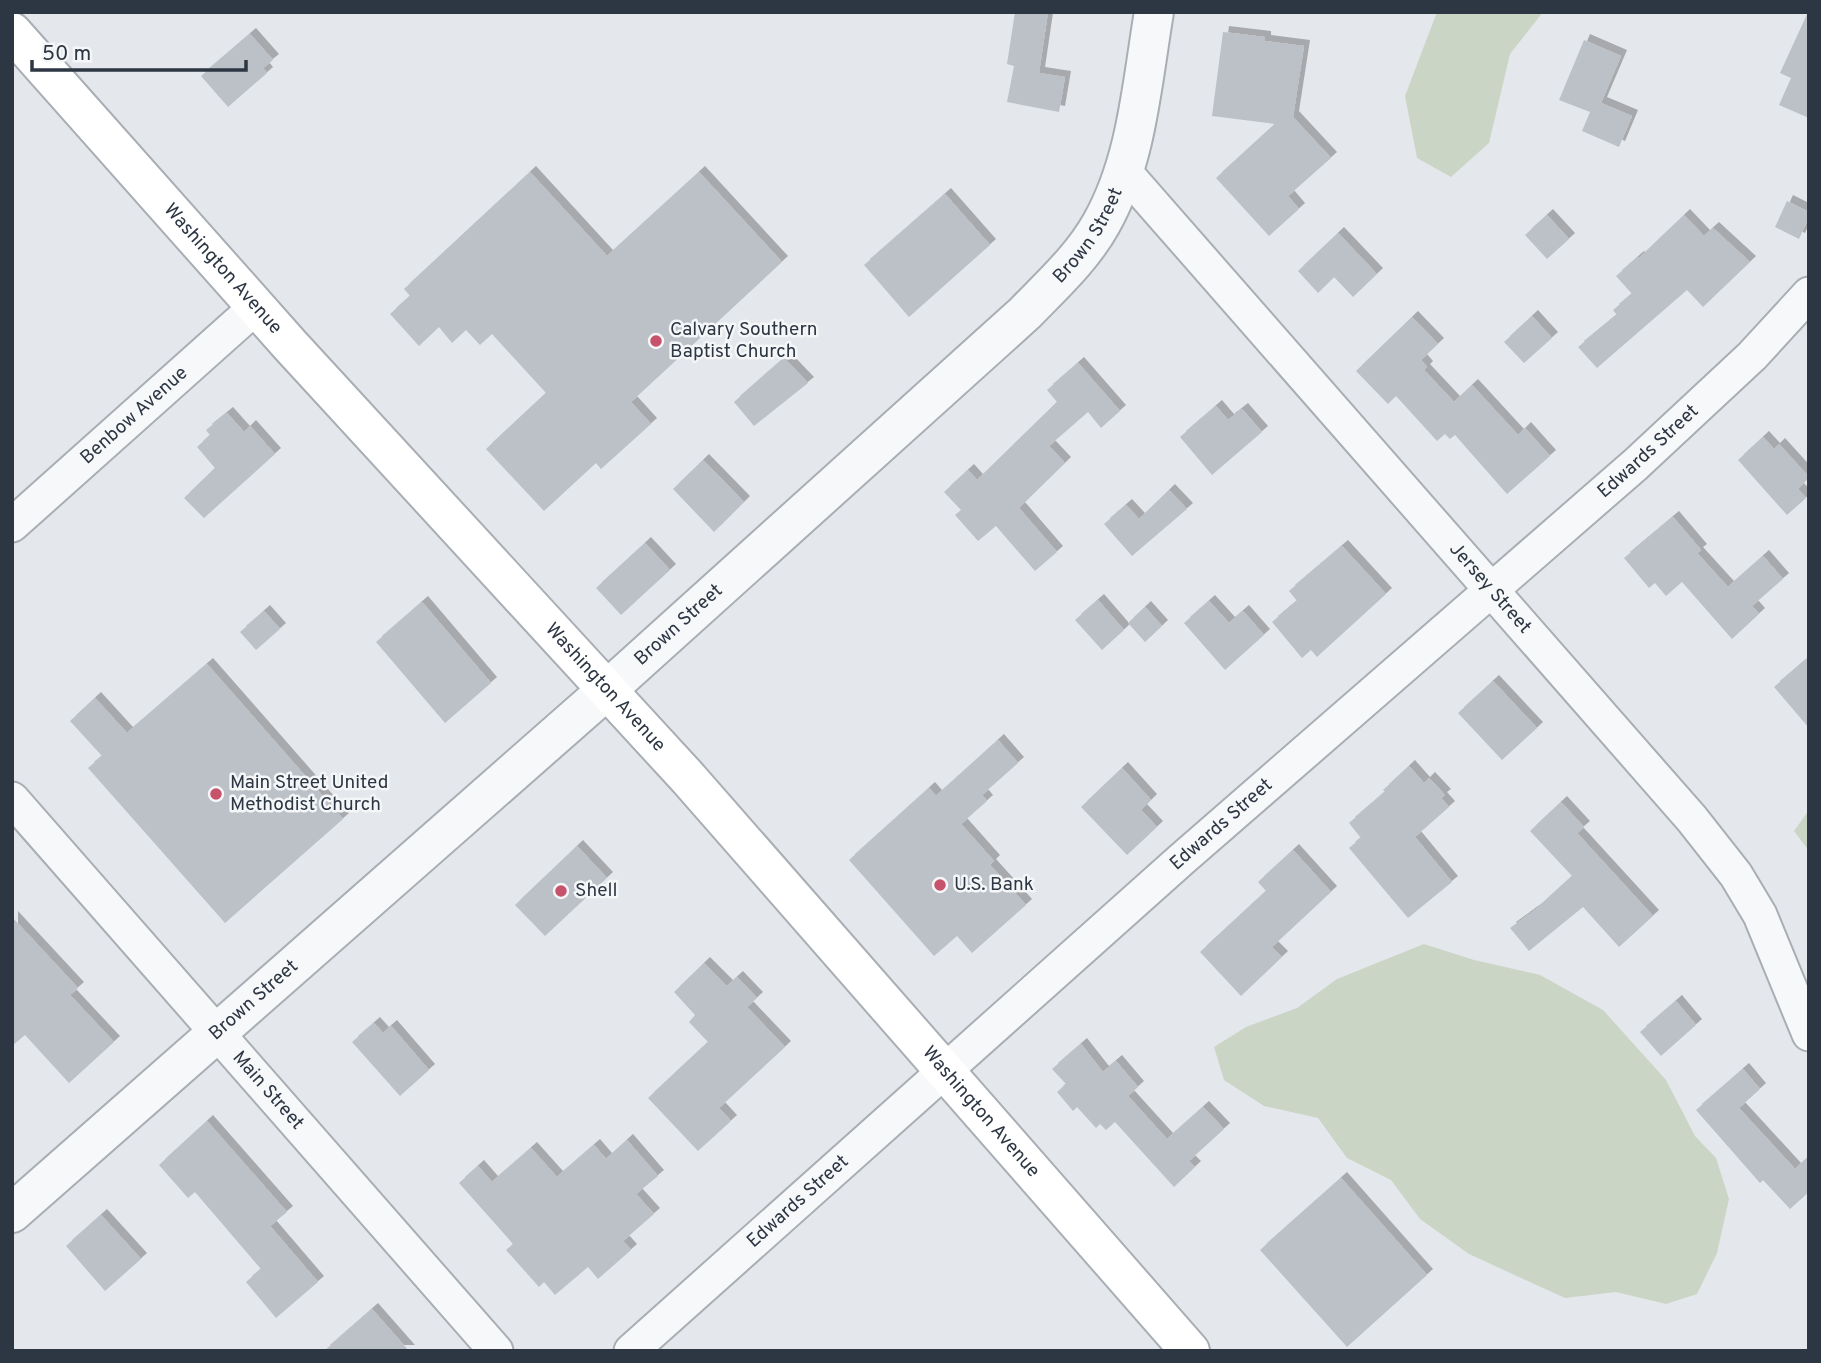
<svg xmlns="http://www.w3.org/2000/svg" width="1821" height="1363" font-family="Overpass,sans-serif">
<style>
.green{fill:#cbd5c6}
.building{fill:#bcc1c8;filter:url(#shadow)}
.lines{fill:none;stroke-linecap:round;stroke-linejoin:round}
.minor-casing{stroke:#a9aeb5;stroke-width:37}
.tertiary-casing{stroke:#a9aeb5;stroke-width:42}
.secondary-casing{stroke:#a9aeb5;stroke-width:42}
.minor{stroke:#f7f8fa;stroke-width:33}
.tertiary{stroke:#f7f8fa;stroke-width:38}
.secondary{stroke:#fff;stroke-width:38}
.poi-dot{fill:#c7526b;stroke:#f4f6f8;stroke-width:2.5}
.labels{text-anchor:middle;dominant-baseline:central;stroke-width:5;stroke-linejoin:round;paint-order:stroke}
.street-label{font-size:19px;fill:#2d3643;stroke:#f4f6f8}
.poi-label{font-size:19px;fill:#2d3643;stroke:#f4f6f8;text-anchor:start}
</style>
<defs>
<filter id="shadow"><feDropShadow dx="6" dy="-6" stdDeviation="0" flood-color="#0004"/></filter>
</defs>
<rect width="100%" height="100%" fill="#e4e7eb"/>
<g class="green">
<path d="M1437,12h106l-33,42 -21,89 -38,34 -34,-19 -12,-62z"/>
<path d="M1809,810v41l-15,-20z"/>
<path d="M1424,944l50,16 66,15 63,35 63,70 29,56 21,22 13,41 -12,54 -20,41 -31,10 -50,-12 -51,6 -96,-44 -49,-35 -29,-39 -44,-22 -29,-40 -54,-12 -40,-26 -10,-33 32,-20 51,-19 40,-29z"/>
</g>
<g class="building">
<path d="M1015,12h33l-9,61 26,4 -6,35 -52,-10 7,-36 -7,-2z"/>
<path d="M1808,12h1v106l-30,-13 12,-27 -11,-5z"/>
<path d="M1223,32l42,5v4l39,5 -11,71 38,41 -43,38 11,13 -30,27 -53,-58 59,-54 -63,-8z"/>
<path d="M250,34l23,26 -10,8 4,5 -39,34 -27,-31z"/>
<path d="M1584,40l37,16 -20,47 31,13 -13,31 -37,-16 8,-19 -31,-12z"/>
<path d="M530,172l77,84 92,-84 83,90 -151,140 20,22 -50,45 -5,-6 -52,48 -58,-62 60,-56 -54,-59 -12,11 -14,-15 -14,13 -13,-16 -20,19 -29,-32 20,-18 -6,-7z"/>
<path d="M945,194l45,51 -81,72 -45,-52z"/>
<path d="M1787,201l22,11v5l-10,22 -24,-12z"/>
<path d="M1547,215l22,24 -22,20 -22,-24z"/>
<path d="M1684,215l20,21 9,-8 37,34 -47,45 -16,-17 -90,78 -19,-21 39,-32 -4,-5 19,-16 -16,-18 22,-19 1,1z"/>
<path d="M1338,233l39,41 -24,23 -19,-20 -16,16 -20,-22z"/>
<path d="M1532,316l20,22 -28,25 -20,-21z"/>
<path d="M1412,317l26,27 -17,16 6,7 -3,3 30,32 18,-17 46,50 7,-7 25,28 -43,38 -52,-59 -5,4 -5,-5 -8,7 -41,-45 -8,8 -32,-33z"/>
<path d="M784,358l24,25 -54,43 -20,-24z"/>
<path d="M1078,363l42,48 -19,17 -13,-16 -39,34 16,17 -46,45 38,44 -22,19 -39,-45 -18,15 -23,-26 6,-5 -17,-18 24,-22 9,10 80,-78 -10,-12z"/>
<path d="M1216,406l12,14 14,-11 20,23 -50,43 -32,-38z"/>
<path d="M227,413l17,19 6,-6 25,28 -71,64 -20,-20 31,-30 -18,-21 13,-12 -4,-5z"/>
<path d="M1763,437l11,12 5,-5 30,33 -11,12 8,9 -19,17 -49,-55z"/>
<path d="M703,460l41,42 -30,30 -41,-43z"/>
<path d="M1169,490l18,19 -55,47 -28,-32 22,-19 13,14z"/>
<path d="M1673,517l28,33 -4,3 31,34 35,-31 20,23 -31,27 7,8 -27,25 -50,-57 -16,14 -11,-13 -6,5 -25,-30z"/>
<path d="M645,543l25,27 -49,45 -25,-27z"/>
<path d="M1342,546l44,48 -69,63 -6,-7 -9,8 -30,-36 25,-21 -8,-10z"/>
<path d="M1098,600l26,30 -22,20 -27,-30z"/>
<path d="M1209,601l20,22 14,-12 21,24 -39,35 -41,-47z"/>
<path d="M422,602l69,81 -46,40 -69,-81z"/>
<path d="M1145,607l17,19 -17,16 -17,-19z"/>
<path d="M264,611l16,18 -24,21 -16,-18z"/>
<path d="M1809,657v71l-35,-41z"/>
<path d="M207,664l136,155 -118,104 -137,-155 14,-12 -32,-35 25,-23 32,35z"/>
<path d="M1493,681l44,47 -35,32 -44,-47z"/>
<path d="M998,740l20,23 -36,32 5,6 -26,23 33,37 -4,4 36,40 -54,48 -15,-17 -23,20 -85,-96 80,-72 7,8z"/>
<path d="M1409,766l15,17 5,-5 16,17 -4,3 8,9 -34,30 37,45 -44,36 -59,-70 12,-10 -12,-15 36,-31 -2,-2z"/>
<path d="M1122,768l29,32 -10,10 16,17 -30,28 -46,-48z"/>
<path d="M1561,802l23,25 -7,6 76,83 -34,31 -36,-40 -54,44 -19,-23 26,-19 36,-33 -42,-45z"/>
<path d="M577,846l30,32 -62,58 -30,-31z"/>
<path d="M1293,850l38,42 -59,55 10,10 -41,39 -41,-44 66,-61 -8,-9z"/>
<path d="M12,917l66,71 -8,7 44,47 -45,41 -44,-48 -13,11z"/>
<path d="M704,963l23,23 10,-9 20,21 -10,9 38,40 -66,61 12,13 -33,30 -50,-53 60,-56 -19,-20 6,-7 -21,-23z"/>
<path d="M1676,1001l20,24 -35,31 -21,-24z"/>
<path d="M374,1023l9,10 8,-7 38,44 -29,26 -48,-54z"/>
<path d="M1081,1044l22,28 13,-11 22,26 -10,9 39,43 36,-32 21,22 -35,32 6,6 -21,20 -59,-65 -9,8 -6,-6 -4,4 -19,-21 -4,4 -16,-19 9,-8 -14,-15z"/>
<path d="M1743,1069l17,20 -21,19 56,61 14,-13v36l-19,17 -27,-29 -3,3 -64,-73z"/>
<path d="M207,1121l80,91 -17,14 48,56 -42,36 -30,-36 15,-13 -66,-77 -7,6 -29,-33z"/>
<path d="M627,1140l31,36 -22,18 18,20 -31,27 8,9 -33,29 -10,-12 -33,28 -11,-13 -5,5 -33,-37 7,-6 -54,-61 19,-17 14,16 39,-34 26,29 37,-32 12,14z"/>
<path d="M1341,1178l86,97 -80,72 -87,-97z"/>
<path d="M101,1215l40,44 -36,32 -39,-45z"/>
<path d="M372,1309l37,42h-85z"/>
</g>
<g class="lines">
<g class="minor-casing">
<g id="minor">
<path id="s1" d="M1124,171l568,648 44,56 24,40 49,119"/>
<path id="s2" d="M12,525l244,-218"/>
<path id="s3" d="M12,799l484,552"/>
<path id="s4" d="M631,1351l551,-492 453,-394 117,-109 57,-62"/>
</g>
</g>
<g class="tertiary-casing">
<g id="tertiary">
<path id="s5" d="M12,1213l596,-524 417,-376c27,-28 57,-55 76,-89 36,-63 41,-141 53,-212"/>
</g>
</g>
<g class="secondary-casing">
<g id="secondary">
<path id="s6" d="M12,32l278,313 398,433 502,573"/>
</g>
</g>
<use href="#minor" class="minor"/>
<use href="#tertiary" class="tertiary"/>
<use href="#secondary" class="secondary"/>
</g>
<g class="poi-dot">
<circle cx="656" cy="341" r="7"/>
<circle cx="216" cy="794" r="7"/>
<circle cx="940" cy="885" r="7"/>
<circle cx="561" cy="891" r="7"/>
</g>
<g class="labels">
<g class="street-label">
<text stroke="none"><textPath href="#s5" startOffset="1456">Brown Street</textPath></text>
<text stroke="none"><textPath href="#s6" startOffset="317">Washington Avenue</textPath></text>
<text stroke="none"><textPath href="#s2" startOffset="164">Benbow Avenue</textPath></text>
<text stroke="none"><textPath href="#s4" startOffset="1358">Edwards Street</textPath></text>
<text stroke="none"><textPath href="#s1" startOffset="555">Jersey Street</textPath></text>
<text stroke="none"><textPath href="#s5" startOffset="889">Brown Street</textPath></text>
<text stroke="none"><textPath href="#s6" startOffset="884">Washington Avenue</textPath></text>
<text stroke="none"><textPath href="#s4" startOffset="791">Edwards Street</textPath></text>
<text stroke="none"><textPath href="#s5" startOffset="322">Brown Street</textPath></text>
<text stroke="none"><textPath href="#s3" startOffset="388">Main Street</textPath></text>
<text stroke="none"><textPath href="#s6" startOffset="1451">Washington Avenue</textPath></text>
<text stroke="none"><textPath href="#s4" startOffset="224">Edwards Street</textPath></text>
</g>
<g class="poi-label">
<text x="670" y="330">Calvary Southern<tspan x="670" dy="22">Baptist Church</tspan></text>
<text x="230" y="783">Main Street United<tspan x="230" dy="22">Methodist Church</tspan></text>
<text x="954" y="885">U.S. Bank</text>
<text x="575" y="891">Shell</text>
</g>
</g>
<rect width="1821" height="1363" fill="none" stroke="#2d3643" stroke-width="28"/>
<path d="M32 60v10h214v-10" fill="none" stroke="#2d3643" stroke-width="3.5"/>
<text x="42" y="60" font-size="21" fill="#2d3643" stroke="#f4f6f8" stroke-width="5" paint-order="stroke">50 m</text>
</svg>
